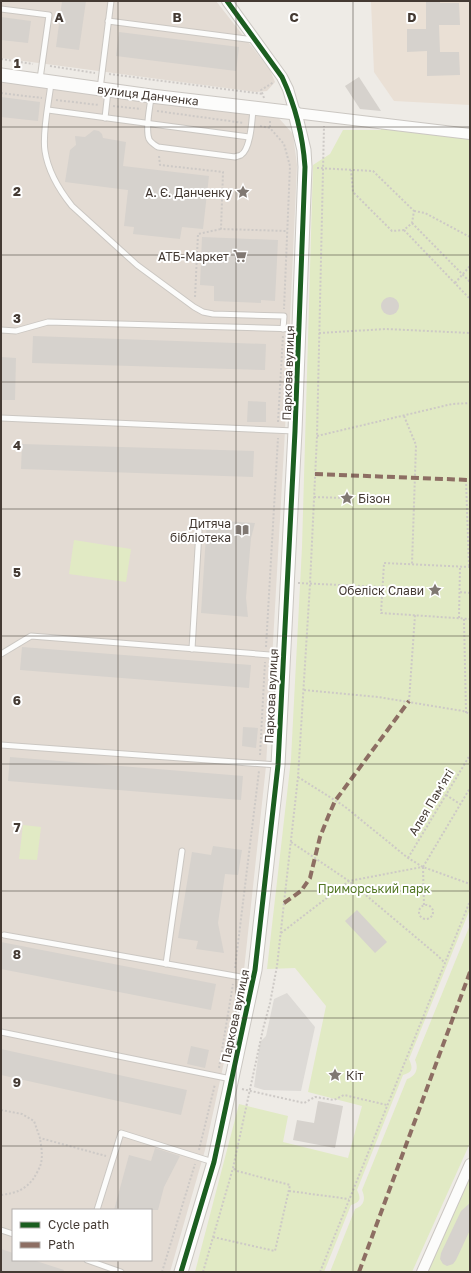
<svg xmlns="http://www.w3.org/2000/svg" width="471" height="1273" font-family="'Golos Text',sans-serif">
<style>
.residential{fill:#e3dbd3;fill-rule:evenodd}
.education{fill:#eae0d5}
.green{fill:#e1eac4}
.parking{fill:#dddad6}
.building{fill:#d6d2cd}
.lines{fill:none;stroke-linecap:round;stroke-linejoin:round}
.service-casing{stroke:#cbc7c2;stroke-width:7}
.minor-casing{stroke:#cbc7c2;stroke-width:12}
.tertiary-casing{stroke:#cbc7c2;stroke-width:15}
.path{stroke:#cdc9c6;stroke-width:2;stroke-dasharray:2 2;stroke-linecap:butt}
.service{stroke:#fcfcfb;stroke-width:5}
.minor{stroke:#fcfcfb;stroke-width:10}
.tertiary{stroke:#fcfcfb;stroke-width:13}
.quiet{stroke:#8d6e63;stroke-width:4;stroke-dasharray:8 4;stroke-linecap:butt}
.cycleway-casing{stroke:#fff;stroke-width:8}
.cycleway{stroke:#1b5e20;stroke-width:5}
.grid{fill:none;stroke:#443a33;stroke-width:1;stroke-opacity:0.55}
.labels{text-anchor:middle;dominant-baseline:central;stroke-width:4;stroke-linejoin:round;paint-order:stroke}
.street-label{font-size:12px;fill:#443a33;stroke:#fff}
.poi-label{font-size:12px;fill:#443a33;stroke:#fff;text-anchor:end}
.park-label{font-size:12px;fill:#537724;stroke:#fff}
.grid-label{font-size:13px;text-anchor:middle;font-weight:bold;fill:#443a33;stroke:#fff;stroke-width:4;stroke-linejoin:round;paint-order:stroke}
</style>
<rect width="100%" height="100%" fill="#eeebe6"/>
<g class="residential">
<path d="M1,1h215l54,69 5,12 -8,9 -11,1 -255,-34z"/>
<path d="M1,78l275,37 17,19 4,31 -12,266 -19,335 -22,204 -39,180 -35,122h-169zM13,1210h138v50h-138z"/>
</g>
<path class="education" d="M371,1h99v104l-76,-4 -20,-29z"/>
<g class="green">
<path d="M381,124l89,11v774l-61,150c4,9 4,13 -6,16l-46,115c4,8 4,12 -6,15l-27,67h-129l44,-168 49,12 -5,26 65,16 14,-52 -54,-14 18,-86 -31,-38 -28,1 24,-210 11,-212 11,-382 17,-11 13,-24h38z"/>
<path d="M74,540l57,9 -5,33 -57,-8z"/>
<path d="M23,825l18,2 -4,33 -18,-1z"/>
<path d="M470,925v218l-58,129h-82l25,-63c9,-3 11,-10 7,-19l45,-111c9,-3 12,-11 8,-19z"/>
<path d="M470,1173v99h-44z"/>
</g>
<path class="parking" d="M287,993l28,34 -14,64 -37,-1 -10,-3 6,-45 6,-6 8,-37z"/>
<g class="building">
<path d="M62,1h24l-7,49 -23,-3z"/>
<path d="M426,1h14v2h19l1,22h-21l1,27h19l1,23 -33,1v-25l-20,1v-23h19z"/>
<path d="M1,17l30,4 -3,22 -27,-3z"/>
<path d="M119,32l120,15 -3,24 -120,-15z"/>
<path d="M359,77l22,34 -21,-2 -15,-23z"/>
<path d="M1,97l39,5 -2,19 -37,-4z"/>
<path d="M94,130l5,1 3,3 1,4 23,4 -3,24 86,10 -6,53 -21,-2 -2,12 -47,-5 1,-7 -10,-1 4,-36 -63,-8 5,-32 6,-5 -1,-9 10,1z"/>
<path d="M202,237l76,3 -3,61 -14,-1v3l-47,-2v-15l-14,-1z"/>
<circle cx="390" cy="306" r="9"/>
<path d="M33,336l233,8 -1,26 -233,-7z"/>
<path d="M1,357l15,1 -1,42h-14z"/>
<path d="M248,401l18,1v20h-19z"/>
<path d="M22,444l232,7 -1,26 -232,-8z"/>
<path d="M207,520l48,3 -4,15 -5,60 2,19 -47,-4z"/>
<path d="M22,647l229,18 -2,23 -229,-18z"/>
<path d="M243,727l15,1 -2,20 -14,-2z"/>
<path d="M10,757l233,19 -2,24 -233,-19z"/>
<path d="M213,846l29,4 -4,25 -13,-1 -7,49 6,30 -28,-4 2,-8 -20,-3 14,-86 19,3z"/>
<path d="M357,910l30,32 -12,11 -30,-32z"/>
<path d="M1,942l215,42 -5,26 -210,-41z"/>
<path d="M191,1046l18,4 -4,18 -18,-4z"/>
<path d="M1,1049l186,41 -6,25 -180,-40z"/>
<path d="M318,1101l25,5 -8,42 -42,-8 4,-20 17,3z"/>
<path d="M155,1148l25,8 -16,31 -6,23h-44l15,-55 22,6z"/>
<path d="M470,1203v27l-14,30 -3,4 -6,2 -4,-2 -3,-5 1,-6 20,-42z"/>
<path d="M1,1249l12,4v7h20l31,10 -1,2h-62z"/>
</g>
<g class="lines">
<g class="service-casing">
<g id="service">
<path d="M1,9l48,6 -9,64"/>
<path d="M108,21l146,19"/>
<path d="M51,83c-2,19 -9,49 -6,68 3,20 15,40 27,55l65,59 57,42 9,5 10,2 71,2 -1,13"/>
<path d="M100,89l11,-88"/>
<path d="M151,97c-1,11 -6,32 -2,42 2,4 6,6 9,8l77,10c2,-1 4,-1 6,-2 10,-6 11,-36 12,-46"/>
<path d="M48,110l201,27"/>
<path d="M105,118l3,-27"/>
<path d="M1,330l15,1 32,-9 250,7"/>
<path d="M1,418l293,13"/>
<path d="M192,649l7,-118"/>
<path d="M1,654l30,-18 252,20"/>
<path d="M1,745l276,20"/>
<path d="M4,935l248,44"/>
<path d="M166,964l16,-113"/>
<path d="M1,1032l230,47"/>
<path d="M97,1210l24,-77 92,29"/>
<path d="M1,1230l12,4"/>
<path d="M87,1260l34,12"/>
</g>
</g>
<g class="minor-casing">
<g id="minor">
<path d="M227,1l55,76 6,12 7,24 175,21"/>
<path d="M422,1272l48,-108"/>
</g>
</g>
<g class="tertiary-casing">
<path id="tertiary" d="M1,75l150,21 144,17 9,37 1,17 -10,264 -17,334 -23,205 -41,192 -33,110"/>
</g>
<g class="path">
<path d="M1,59l32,5"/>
<path d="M50,66l45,7"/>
<path d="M109,74l154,20"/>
<path d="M1,93l41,5"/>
<path d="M264,98l-3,-8 13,-8"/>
<path d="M56,100l43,5"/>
<path d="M113,106l28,3"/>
<path d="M157,111l87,12"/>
<path d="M270,121v7"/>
<path d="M260,126l10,2 14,16 6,22 -6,143"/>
<path d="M159,156l1,9 63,7 -2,57 66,2"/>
<path d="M317,168l56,3 41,40 -2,12 -8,7 -12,1 -39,-39 -2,-22"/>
<path d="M414,211l11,2 45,24"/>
<path d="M412,223l58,59"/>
<path d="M404,230l66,69"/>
<path d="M455,283l15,-17"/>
<path d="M195,297l3,-63 23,-5"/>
<path d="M319,333l67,-4 84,4"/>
<path d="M404,416l12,29 -4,119"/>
<path d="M278,422l5,-86"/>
<path d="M317,436l135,-32 18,-1"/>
<path d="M466,480l3,87"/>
<path d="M314,497l31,1"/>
<path d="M470,567l-86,-4 -3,50 89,6"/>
<path d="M298,583l84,4"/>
<path d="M460,592l10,1"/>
<path d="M459,618l1,-51"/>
<path d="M464,619l2,94"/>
<path d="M266,647l12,-209"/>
<path d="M304,690l74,7 85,14 7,3"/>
<path d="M409,701l6,-86"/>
<path d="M260,755l5,-93"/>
<path d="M298,777l46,29 64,52 15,9 47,17"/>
<path d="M446,795l14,9"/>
<path d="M291,842l58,39 88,74 8,8"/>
<path d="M408,858l62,-103"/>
<path d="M423,867l47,-79"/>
<path d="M423,867l1,39"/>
<circle cx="426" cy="912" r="7"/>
<path d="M281,933l68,-52 73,-14"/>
<path d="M235,968l24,-197"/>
<path d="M219,1068l14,-84"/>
<path d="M242,1089l62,14 11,-6 19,3 10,-5 43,10"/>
<path d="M1,1110l21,4 12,7 6,17 66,18"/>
<path d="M199,1150l16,-66"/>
<path d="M289,1191l60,8"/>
<path d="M1,1195c15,-2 24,-5 33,-17 2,-4 6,-10 7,-15 2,-8 0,-17 -1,-25"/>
<path d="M213,1237l62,14 15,-66 -53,-14 -4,-3"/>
<path d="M162,1272l33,-108"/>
<path d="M203,1272l30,-104 30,-139 7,-26 7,-37 21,-189 12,-193 7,-148 7,-310"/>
<path d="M320,1272l150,-371"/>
</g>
<use href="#service" class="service"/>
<use href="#minor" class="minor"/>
<use href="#tertiary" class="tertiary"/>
<g class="quiet">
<path d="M315,474l155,6"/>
<path d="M284,903l17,-12 9,-13 10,-41 8,-20 7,-16 74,-100"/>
<path d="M359,1272l111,-300"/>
</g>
<g class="cycleway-casing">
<path id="cycleway" d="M181,1272l33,-110 41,-192 23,-205 17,-334 10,-264c-2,-30 -10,-62 -23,-90l-55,-76"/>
</g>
<use href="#cycleway" class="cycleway"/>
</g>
<path class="grid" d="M118,1v1209M236,1v1271M353,1v1271M1,127h469M1,255h469M1,382h469M1,509h469M1,636h469M1,764h469M1,891h469M1,1018h469M1,1146h469M118,1260v12"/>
<defs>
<g id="sight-bare" transform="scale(1.08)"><path d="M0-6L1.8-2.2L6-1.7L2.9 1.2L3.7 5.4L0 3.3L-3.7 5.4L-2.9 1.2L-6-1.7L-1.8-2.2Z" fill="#807872" stroke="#fff" stroke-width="2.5" paint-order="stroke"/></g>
<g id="supermarket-bare" transform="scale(1.08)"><path d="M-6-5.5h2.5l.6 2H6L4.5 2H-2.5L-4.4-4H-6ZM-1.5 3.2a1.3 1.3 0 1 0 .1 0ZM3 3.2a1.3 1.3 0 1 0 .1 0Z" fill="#807872" stroke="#fff" stroke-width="2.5" paint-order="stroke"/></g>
<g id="library-bare" transform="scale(1.08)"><path d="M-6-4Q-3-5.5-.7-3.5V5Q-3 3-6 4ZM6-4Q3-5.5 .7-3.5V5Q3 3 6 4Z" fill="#807872" stroke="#fff" stroke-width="2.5" paint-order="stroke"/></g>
</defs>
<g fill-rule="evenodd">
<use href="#sight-bare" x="243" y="192"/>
<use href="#supermarket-bare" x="240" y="256"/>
<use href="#sight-bare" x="347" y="498"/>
<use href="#library-bare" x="242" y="530"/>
<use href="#sight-bare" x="435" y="590"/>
<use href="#sight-bare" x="335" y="1075"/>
</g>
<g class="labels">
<g class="street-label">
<text transform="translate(148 95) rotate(7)">вулиця Данченка</text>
<text transform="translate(288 373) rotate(-88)">Паркова вулиця</text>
<text transform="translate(271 696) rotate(-87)">Паркова вулиця</text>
<text transform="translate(431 802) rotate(-59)">Алея Пам'яті</text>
<text transform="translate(235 1016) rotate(-78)">Паркова вулиця</text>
</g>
<g class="poi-label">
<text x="232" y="192">А. Є. Данченку</text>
<text x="229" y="256">АТБ-Маркет</text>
<text x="358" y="498" text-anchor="start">Бізон</text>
<text x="231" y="523">Дитяча<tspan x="231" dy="14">бібліотека</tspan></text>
<text x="424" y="590">Обеліск Cлави</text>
<text x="346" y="1075" text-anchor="start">Кіт</text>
</g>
<g class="park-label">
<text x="374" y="888">Приморський парк</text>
</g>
</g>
<g class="grid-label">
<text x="59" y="22">A</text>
<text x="177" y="22">B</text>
<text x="294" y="22">C</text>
<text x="412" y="22">D</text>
<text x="17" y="68">1</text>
<text x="17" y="196">2</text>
<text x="17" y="323">3</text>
<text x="17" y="450">4</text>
<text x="17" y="577">5</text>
<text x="17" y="705">6</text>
<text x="17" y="832">7</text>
<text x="17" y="959">8</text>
<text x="17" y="1087">9</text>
</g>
<rect width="471" height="1273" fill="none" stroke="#443a33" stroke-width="4"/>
<rect x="12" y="1209" width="140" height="52" fill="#ffffff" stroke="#b4b0ad"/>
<rect x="20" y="1222" width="20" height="6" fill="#1b5e20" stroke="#b4b0ad"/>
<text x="48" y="1229" font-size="12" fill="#443a33">Cycle path</text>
<rect x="20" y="1242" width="20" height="6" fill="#8d6e63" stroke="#b4b0ad"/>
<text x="48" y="1249" font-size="12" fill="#443a33">Path</text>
</svg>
